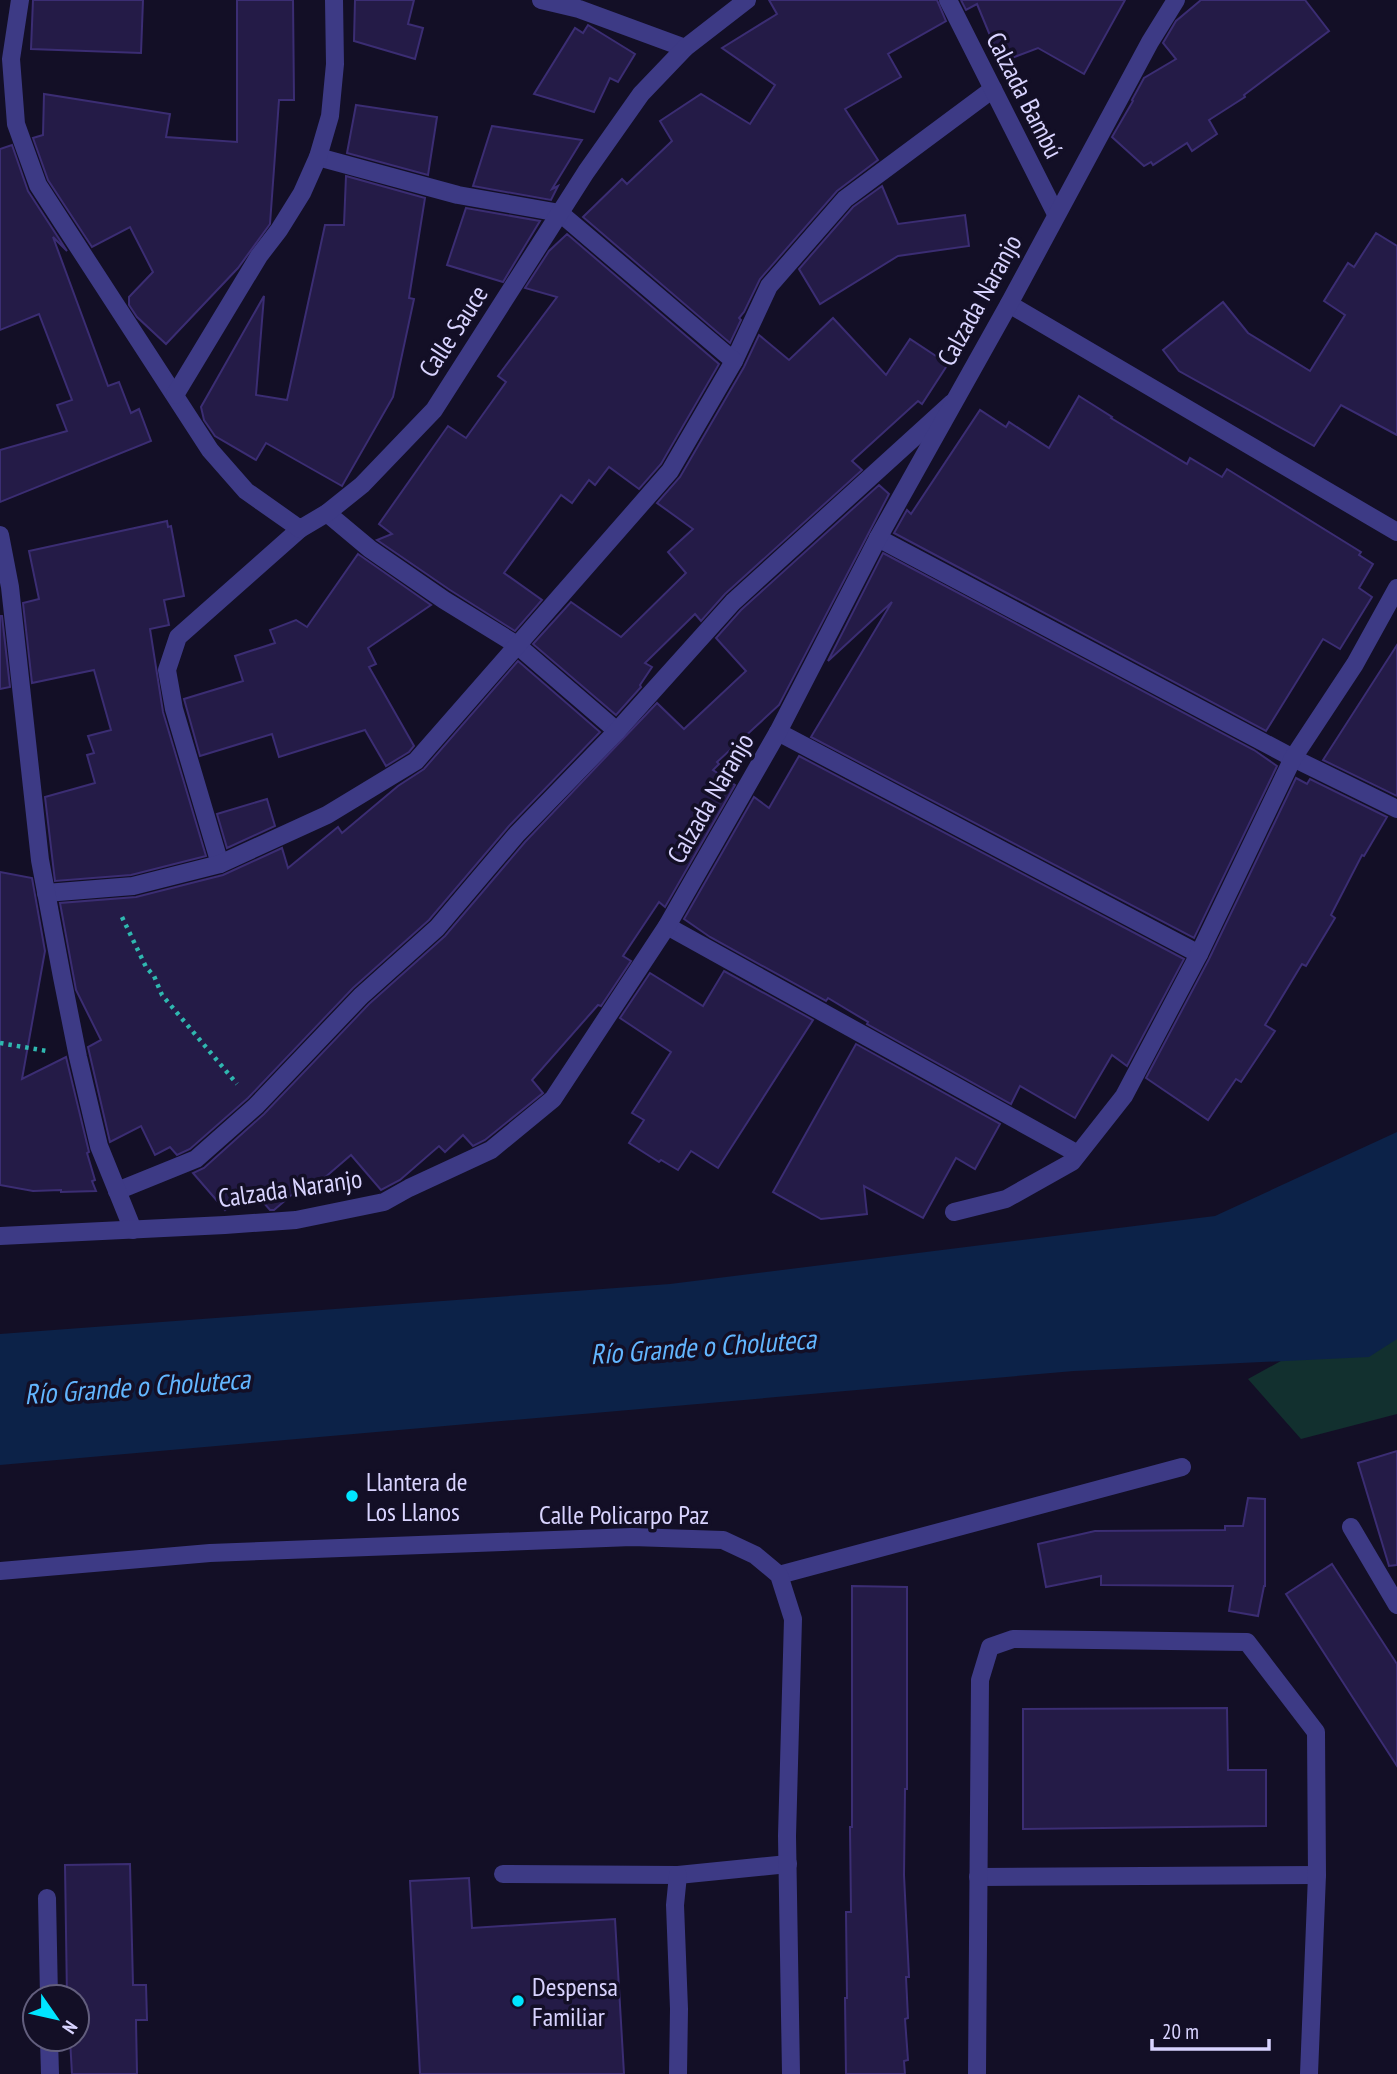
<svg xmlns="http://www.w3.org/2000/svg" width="1397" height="2074" font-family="'PT Sans Narrow',sans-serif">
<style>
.green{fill:#12302f}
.water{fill:#0c2248}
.building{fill:#241b47;stroke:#3b2d73;stroke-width:2}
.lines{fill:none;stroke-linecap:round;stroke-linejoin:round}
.path{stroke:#2fb8b0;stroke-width:4.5;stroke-dasharray:3.5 5;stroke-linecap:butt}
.service{stroke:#3d3a85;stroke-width:18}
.minor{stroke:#3d3a85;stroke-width:18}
.tertiary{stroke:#3d3a85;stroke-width:18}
.poi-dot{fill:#00e5ff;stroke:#130f26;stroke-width:2.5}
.labels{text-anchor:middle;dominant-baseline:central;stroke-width:7;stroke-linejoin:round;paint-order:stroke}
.street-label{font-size:26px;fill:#d9d4ff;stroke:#130f26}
.poi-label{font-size:26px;fill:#d9d4ff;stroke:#130f26;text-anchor:start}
.water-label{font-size:28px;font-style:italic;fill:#62b6ff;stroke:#130f26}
</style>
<rect width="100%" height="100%" fill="#130f26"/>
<path class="green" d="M1397,1297v117l-96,25 -53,-60z"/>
<path class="water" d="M1397,1132v207l-28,18 -295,14 -1074,94v-131l670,-50 545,-68z"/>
<g class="building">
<path d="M33,0h110l-2,53 -110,-4z"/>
<path d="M237,0h56l1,100h-15l-9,124 -32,44 -72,76 -29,-27 -8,-12v-8l24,-25 -23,-45 -38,20 -44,-67 -15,-42 10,-3 1,-41 126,20 -4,23 71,5z"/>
<path d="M355,0h59l-6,24 15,4 -8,31 -61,-18z"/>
<path d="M769,0h168l9,21 -58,33 13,23 -56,32 33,51 -41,31 -77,88 -16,33 -5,6 2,2 -11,23 -147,-126 39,-38 5,5 45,-43 -12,-20 41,-27 49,30 25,-39 -53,-37 55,-34z"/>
<path d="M961,0h164l-41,74 -46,-26 -37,14 -24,-58 -11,6z"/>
<path d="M1201,0h104l24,31 -85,64 1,2 -36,23 8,14 -25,17 -5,-8 -34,22 -2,-3 -7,4 -32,-29 21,-36 -1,-1 12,-22 32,-19 -13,-16 13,-22z"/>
<path d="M588,25l47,29 -17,28 -8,-4 -16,34 -60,-18 41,-66 8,5z"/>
<path d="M356,105l81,12 -9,58 -81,-22z"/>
<path d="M492,126l90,14 -30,49 6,-3 -7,14 -78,-14z"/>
<path d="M12,145l16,46 39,60 -14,-14 55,149 11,-4 12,31 8,-4 12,32 -151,61v-52l67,-19 -10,-26 15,-5 -33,-86 -39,16v-181z"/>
<path d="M346,176l79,22 -16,100 5,1 -21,98 -51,89 -76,-43 -10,17 -41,-24 -11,-16 -3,-13 63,-111 -8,99 31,5 38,-175h19z"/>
<path d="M882,186l16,38 67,-9 4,31 -71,10 -78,48 -21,-35 54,-62z"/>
<path d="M466,208l74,13 -37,61 -56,-17z"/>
<path d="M1376,233l21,13v189l-56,-30 -27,41 -135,-75 -16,-21 60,-48 25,31 62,38 35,-56 -21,-14 24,-38 6,4z"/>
<path d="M567,234l152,130 -58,100 -22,25 -30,-22 -14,18 -6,-5 -17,23 -11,-8 -57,78 38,27 -27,31 -65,-41 -73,-50 15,-6 -13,-10 69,-98 18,12 40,-56 -8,-6 59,-79 -32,-9 24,-37z"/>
<path d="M833,318l53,57 24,-36 38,25 -26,40 -4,-3 -66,60 10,9 -137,124 -24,27 -6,-7 -50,49 7,4 -12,18 1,2 -25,28 -83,-71 38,-42 50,35 65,-64 -18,-21 25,-23 -36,-26 23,-26 64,-110 15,-32 30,25z"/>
<path d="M1079,396l33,21 -1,1 76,46 3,-6 32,19 5,-8 134,83 -2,3 14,9 -14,24 13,9 -32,52 -17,-10 -57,92 -372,-198 13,-23 4,4 69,-104 26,17 3,-5 40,26z"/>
<path d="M879,485l10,9 -110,211 -62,57 2,2 -6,6 22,15 -70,122 -6,-5 -36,54 8,5 -30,45 -3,-1 -66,75 11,13 -58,47 -12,6 -10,-11 -18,17 -6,-6 -39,34 -19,10 -30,-35 -36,31 -6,-6 -35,30h-4l-19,-22 -26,22 -32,-37 11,-5 60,-54 105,-110 76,-68 80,-94 132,-139 27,26 62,-58 -30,-33 25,-28z"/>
<path d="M167,521l1,6 3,-1 13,70 -20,4 5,25 -19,4 13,83 43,144 -75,19 -76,6 -10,-84 50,-14 -8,-28 7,-2 -6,-17 23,-6 -17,-60 -62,13 -9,-80 16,-4 -10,-48z"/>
<path d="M883,553l371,197 23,16 -83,172 -383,-201 81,-135 -64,59z"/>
<path d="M358,554l73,51 -63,43 8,16 -7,3 45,79 -5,6 -23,14 -21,-36 -86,27 -7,-23 -72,22 -16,-57 59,-18 -8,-25 40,-13 -5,-13 26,-10 11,7z"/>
<path d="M0,616h2l8,71 -10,2z"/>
<path d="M1397,645v151l-74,-36z"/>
<path d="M518,661l82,71 -91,94 -80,94 -76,68 -105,110 -58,51 -13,6 -7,-8 -15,8 -14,-29 -31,16 -22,-95 13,-7 -25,-50 -16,-87 76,-6 87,-22 59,-27 6,20 50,-41 4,6 56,-47 26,-17z"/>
<path d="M799,756l385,203 -57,107 -15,-11 -37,63 -55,-32 -9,18 -144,-80 1,-2 -40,-24 -2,3 -116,-64 -26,-18 70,-122 15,11z"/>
<path d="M1296,778l11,6 3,-5 77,38 -23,39 -2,-1 -31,60 4,3 -29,48 -4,-2 -37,61 10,6 -34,51 -5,-3 -28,41 -62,-42 63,-119z"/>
<path d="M267,799l8,27 -48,22 -10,-34z"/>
<path d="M0,872l32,6 13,73 -23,128 44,-22 23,95 -2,1 8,27 -3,1 4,10 -35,1v-2l-28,1 -33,-6z"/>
<path d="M724,971l89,49 -95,148 -27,-17 -13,19 -17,-10 -2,2 -30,-19 15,-23 -12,-7 39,-61 -51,-34 30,-45 53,33z"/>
<path d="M856,1044l144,80 -25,45 -19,-11 -33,60 -59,-32 3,28 -46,5 -48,-27z"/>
<path d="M1397,1451v114l-8,1 -31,-103z"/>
<path d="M1248,1498l17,1v87h-1l-6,30 -29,-5 4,-25 -132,-1v-9l-55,11 -8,-43 57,-13 130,-1v-4h18z"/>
<path d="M1332,1564l65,100v102l-111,-172z"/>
<path d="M852,1586l55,1v202h-2l-1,86 5,102h-3l2,41 -3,1 3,41 -4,1 1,13h-59l-1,-76h2l-1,-86h5l-1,-85h2z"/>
<path d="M1227,1708l1,62h38v56l-243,3v-120z"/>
<path d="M130,1864l3,121h13l1,35h-11l1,54h-65l-2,-35h7v-42h-10l-2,-132z"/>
<path d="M469,1878l3,50 143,-9 9,155h-204l-10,-193z"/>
</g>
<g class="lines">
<g class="path">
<path d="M122,917l24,50 8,9 8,19 75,89"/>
<path d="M0,1043l47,8"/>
</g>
<g class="service">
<path d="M541,0l38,9 106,39"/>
<path d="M734,361l35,-75 76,-87 148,-110"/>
<path d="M327,513l43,36 74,51 73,45 100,86"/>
<path d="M220,864l-46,-155 -7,-39 11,-33 122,-108"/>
<path d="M46,893l87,-7 87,-22 107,-49 89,-54 254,-290 64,-110 -174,-148 -102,-18 -140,-38"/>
<path d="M117,1191l79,-32 60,-53 105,-110 76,-68 80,-94 100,-103 116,-129 219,-199"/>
<path d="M1351,1527l46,78"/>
<path d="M779,1575l403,-108"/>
<path d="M503,1874l175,1 110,-11"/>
<path d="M678,1875l-3,30 4,104 -1,65"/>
</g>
<g class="minor">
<path d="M20,0l-9,59 5,65 22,61 172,265 36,41 54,38 27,-16 35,-28 72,-75 152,-238 55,-78 44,-46 62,-48"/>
<path d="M948,0l108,214"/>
<path d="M1009,304l388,228"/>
<path d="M175,395l84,-139 20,-26 23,-37 16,-36 12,-41 5,-52 -1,-64"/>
<path d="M0,535l10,52 30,273 22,117 16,80 21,89 34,84"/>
<path d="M878,538l415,220 104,51"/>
<path d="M778,732l421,222"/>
<path d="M667,926l411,228"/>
<path d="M954,1212l52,-13 66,-37 52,-66 75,-142 94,-196 62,-94 42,-76"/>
<path d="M0,1236l225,-11 71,-5 88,-18 25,-14 82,-38 62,-51 114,-173 111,-194 100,-194 131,-234 141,-262 26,-42"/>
<path d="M978,1877l339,-2"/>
<path d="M47,1898l2,99"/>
<path d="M49,2039l1,35"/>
<path d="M977,2074l3,-394 10,-33 23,-8 234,3 69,90 1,143 -8,199"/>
</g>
<path class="tertiary" d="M0,1571l210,-18 422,-16 91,3 32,15 24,20 14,44 -6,217 4,238"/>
</g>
<g class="poi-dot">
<circle cx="352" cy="1496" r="7"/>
<circle cx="518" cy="2001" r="7"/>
</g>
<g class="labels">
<g class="street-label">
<text transform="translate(1025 95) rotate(63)">Calzada Bambú</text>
<text transform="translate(979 300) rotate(-61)">Calzada Naranjo</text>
<text transform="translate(453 331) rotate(-57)">Calle Sauce</text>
<text transform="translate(710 798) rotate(-60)">Calzada Naranjo</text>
<text transform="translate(290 1188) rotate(-8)">Calzada Naranjo</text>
<text x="624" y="1514">Calle Policarpo Paz</text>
</g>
<g class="poi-label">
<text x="366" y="1481">Llantera de<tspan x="366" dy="30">Los Llanos</tspan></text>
<text x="532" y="1986">Despensa<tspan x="532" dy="30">Familiar</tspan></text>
</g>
<g class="water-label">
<text transform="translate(703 1346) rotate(-4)">Río Grande o Choluteca</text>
<text transform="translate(137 1386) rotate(-4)">Río Grande o Choluteca</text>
</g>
</g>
<g transform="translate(56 2018) rotate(124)"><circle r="33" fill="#130f26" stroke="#625e7d" stroke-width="2"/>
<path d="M0-5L12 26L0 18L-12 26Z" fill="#00e5ff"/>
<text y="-10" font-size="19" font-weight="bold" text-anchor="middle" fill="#d9d4ff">N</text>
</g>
<path d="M1152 2039v10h117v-10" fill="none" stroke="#d9d4ff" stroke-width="3.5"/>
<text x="1162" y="2039" font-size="21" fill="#d9d4ff" stroke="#130f26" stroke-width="5" paint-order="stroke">20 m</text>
</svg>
